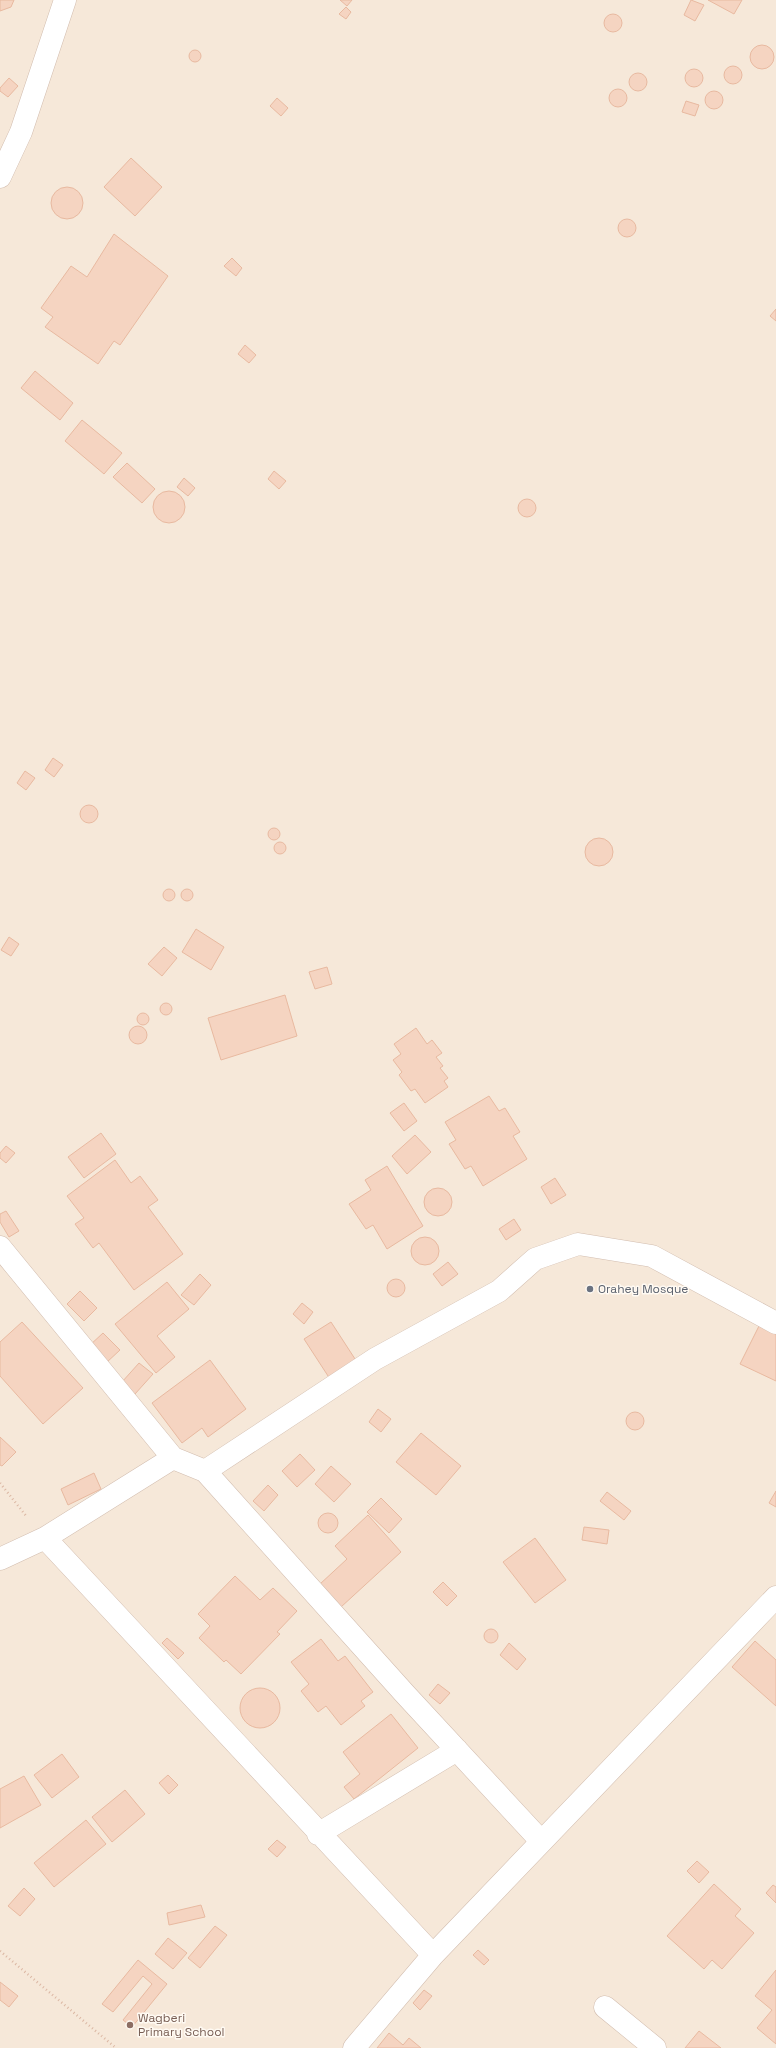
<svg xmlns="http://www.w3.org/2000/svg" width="776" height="2048" viewBox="0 0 776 2048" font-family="'Space Grotesk',sans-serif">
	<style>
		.residential { fill: #f6e8d9 }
		.building { fill: #f5d4c1; stroke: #e8b9a0 }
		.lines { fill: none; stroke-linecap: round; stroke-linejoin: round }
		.minor-casing { stroke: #d2bdaf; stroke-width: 23 }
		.path { stroke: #dbb7a3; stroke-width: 2.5; stroke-dasharray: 1 3; stroke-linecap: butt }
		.minor { stroke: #fff; stroke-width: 22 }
		.worship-dot { fill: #6b7280; stroke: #fffaf3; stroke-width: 1.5 }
		.education-dot { fill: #8d6e63; stroke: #fffaf3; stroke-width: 1.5 }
		.labels { text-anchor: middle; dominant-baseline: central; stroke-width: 3; stroke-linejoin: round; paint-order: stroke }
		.worship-label { font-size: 12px; fill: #5b616d; stroke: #fffaf3; text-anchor: start }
		.education-label { font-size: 12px; fill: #785e54; stroke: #fffaf3; text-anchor: start }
	</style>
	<rect width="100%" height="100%" fill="#fef6eb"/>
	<path class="residential" d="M0,0H776V2048H0Z"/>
	<path class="building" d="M0,0H14L11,7L0,11Z
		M340,0H352L347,6Z
		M691,0L704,5L695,21L684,15Z
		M708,0H742L734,14Z
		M346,7L351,12L346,19L339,14Z
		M604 23a9 9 0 1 1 18 0a9 9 0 1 1-18 0Z
		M750 57a12 12 0 1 1 24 0a12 12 0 1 1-24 0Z
		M189 56a6 6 0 1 1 12 0a6 6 0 1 1-12 0Z
		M724 75a9 9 0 1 1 18 0a9 9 0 1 1-18 0Z
		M685 78a9 9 0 1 1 18 0a9 9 0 1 1-18 0Z
		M629 82a9 9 0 1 1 18 0a9 9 0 1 1-18 0Z
		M9,78L18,86L8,97L0,91V88Z
		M609 98a9 9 0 1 1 18 0a9 9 0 1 1-18 0Z
		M705 100a9 9 0 1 1 18 0a9 9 0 1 1-18 0Z
		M277,98L288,108L281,116L270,106Z
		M686,101L699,105L695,116L682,112Z
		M131,158L162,187L135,216L104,187Z
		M51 203a16 16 0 1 1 32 0a16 16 0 1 1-32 0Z
		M618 228a9 9 0 1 1 18 0a9 9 0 1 1-18 0Z
		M114,234L168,276L120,345L114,341L98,364L45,327L53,317L41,308L71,266L87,277Z
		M232,258L242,268L236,276L224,266Z
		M776,309V321L770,316Z
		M245,345L256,355L249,363L238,354Z
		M35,371L73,403L60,420L21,388Z
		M82,420L122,453L104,474L65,441Z
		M127,463L155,489L142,503L113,477Z
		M274,471L286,481L279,489L268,479Z
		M184,478L195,488L188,496L177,487Z
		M153 507a16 16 0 1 1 32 0a16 16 0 1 1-32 0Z
		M518 508a9 9 0 1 1 18 0a9 9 0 1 1-18 0Z
		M53,758L63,765L54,777L45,770Z
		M25,771L35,778L26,790L17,783Z
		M80 814a9 9 0 1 1 18 0a9 9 0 1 1-18 0Z
		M268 834a6 6 0 1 1 12 0a6 6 0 1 1-12 0Z
		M585 852a14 14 0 1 1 28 0a14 14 0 1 1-28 0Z
		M274 848a6 6 0 1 1 12 0a6 6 0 1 1-12 0Z
		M181 895a6 6 0 1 1 12 0a6 6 0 1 1-12 0Z
		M163 895a6 6 0 1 1 12 0a6 6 0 1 1-12 0Z
		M196,929L224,947L211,970L182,952Z
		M9,937L19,944L11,956L1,950Z
		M164,947L177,958L162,976L148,964Z
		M327,967L332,984L315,989L309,972Z
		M285,995L297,1036L221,1060L208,1018Z
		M160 1009a6 6 0 1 1 12 0a6 6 0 1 1-12 0Z
		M137 1019a6 6 0 1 1 12 0a6 6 0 1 1-12 0Z
		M129 1035a9 9 0 1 1 18 0a9 9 0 1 1-18 0Z
		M416,1028L427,1044L432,1040L442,1053L436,1057L443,1066L440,1068L448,1078L444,1081L448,1087L425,1103L415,1089L411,1091L399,1075L402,1072L393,1060L401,1054L394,1044Z
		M489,1096L499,1111L505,1108L520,1132L513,1136L527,1159L483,1186L471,1166L465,1169L449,1144L456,1140L445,1122Z
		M404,1103L417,1121L404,1131L390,1113Z
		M101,1133L116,1154L84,1178L68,1157Z
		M415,1135L431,1152L407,1174L392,1156Z
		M6,1146L15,1153L6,1163L0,1158V1153Z
		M115,1160L131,1183L140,1176L158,1200L148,1207L183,1254L134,1290L99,1243L93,1248L75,1224L84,1218L67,1196Z
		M387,1166L423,1226L387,1249L373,1225L366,1229L349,1204L371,1190L365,1180Z
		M555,1178L566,1195L551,1204L541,1187Z
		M424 1202a14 14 0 1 1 28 0a14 14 0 1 1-28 0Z
		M6,1211L19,1231L9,1237L0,1222V1214Z
		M514,1219L521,1230L506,1240L499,1229Z
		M411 1251a14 14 0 1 1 28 0a14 14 0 1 1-28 0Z
		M448,1262L458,1274L442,1286L433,1274Z
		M200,1274L211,1285L194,1305L181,1295Z
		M387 1288a9 9 0 1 1 18 0a9 9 0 1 1-18 0Z
		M167,1282L189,1309L157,1336L175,1357L156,1373L115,1324Z
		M80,1291L97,1308L84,1321L67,1304Z
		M302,1303L313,1312L304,1324L293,1314Z
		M22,1322L83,1388L43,1424L0,1376V1342Z
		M331,1322L357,1362L330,1379L304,1339Z
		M761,1322L776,1329V1381L740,1364Z
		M103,1333L120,1350L106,1363L89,1346Z
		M210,1360L246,1409L208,1437L202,1428L182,1443L152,1403Z
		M139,1363L153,1374L135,1394L122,1382Z
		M378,1409L391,1419L381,1432L369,1422Z
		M626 1421a9 9 0 1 1 18 0a9 9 0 1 1-18 0Z
		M421,1433L461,1466L436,1495L396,1462Z
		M0,1437L16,1452L2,1466L0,1465Z
		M300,1454L315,1470L297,1487L282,1471Z
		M331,1466L351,1484L334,1502L315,1484Z
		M94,1473L101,1489L68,1505L61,1489Z
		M268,1485L278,1495L264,1511L253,1501Z
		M776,1491V1507L769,1503Z
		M607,1492L631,1511L624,1520L600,1501Z
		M381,1498L402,1519L389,1533L367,1512Z
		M318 1523a10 10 0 1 1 20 0a10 10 0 1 1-20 0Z
		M368,1515L401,1552L341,1607L320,1584L347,1559L335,1546Z
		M584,1527L609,1530L607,1544L582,1540Z
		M535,1538L566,1580L535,1603L503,1562Z
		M235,1576L260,1600L273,1588L297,1611L277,1632L280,1634L241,1674L226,1660L224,1662L199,1638L210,1626L198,1614Z
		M443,1582L457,1596L447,1606L433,1592Z
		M484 1636a7 7 0 1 1 14 0a7 7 0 1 1-14 0Z
		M167,1638L184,1653L178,1659L162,1643Z
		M321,1639L338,1661L345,1656L373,1692L361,1701L365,1706L341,1725L326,1706L318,1712L301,1691L309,1684L291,1662Z
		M755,1641L776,1660V1706L732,1667Z
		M509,1643L526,1659L517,1670L500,1655Z
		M438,1684L450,1693L440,1704L429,1695Z
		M240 1708a20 20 0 1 1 40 0a20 20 0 1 1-40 0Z
		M391,1714L418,1748L354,1799L344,1787L360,1774L343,1752Z
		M62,1754L79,1777L52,1798L34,1775Z
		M168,1775L178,1785L169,1794L159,1783Z
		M24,1776L41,1805L0,1828V1789Z
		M125,1790L145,1814L112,1842L92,1817Z
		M86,1820L106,1844L54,1887L34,1863Z
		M277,1840L286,1847L277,1857L268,1849Z
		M697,1861L709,1872L699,1883L687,1871Z
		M714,1884L741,1909L735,1916L754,1933L722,1969L712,1960L704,1969L667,1936Z
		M773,1885L776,1887V1903L766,1893Z
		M24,1888L35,1899L20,1916L8,1906Z
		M201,1905L205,1917L169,1925L167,1913Z
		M215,1926L227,1935L200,1968L188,1958Z
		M168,1938L187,1953L173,1969L155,1954Z
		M478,1950L489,1960L484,1965L473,1955Z
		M138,1960L167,1984L132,2027L123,2020L152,1984L143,1976L113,2012L102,2004Z
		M776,1970V2044L757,2028L772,2010L755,1996Z
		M0,1982L18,1996L9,2007L0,2000Z
		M424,1990L432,1996L420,2010L413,2003Z
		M699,2031L721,2048H685Z
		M389,2033L403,2045L409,2038L421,2048H377Z"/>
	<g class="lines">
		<g class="minor-casing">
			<path id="minor" d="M0,177L21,132L65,0
				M0,1247L173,1458L205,1471L405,1694L541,1841
				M205,1471L375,1359L499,1291L535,1259L578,1244L652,1256L776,1323
				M45,1538L433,1955
				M0,1559L45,1538L173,1458
				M318,1834L457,1750
				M605,2007L655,2048
				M354,2048L433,1955L776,1597"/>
		</g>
		<path class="path" d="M0,1483L27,1517
			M0,1951L116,2048"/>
		<use href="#minor" class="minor"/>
	</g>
	<circle class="worship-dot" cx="590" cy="1289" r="4"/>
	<circle class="education-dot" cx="130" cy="2025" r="4"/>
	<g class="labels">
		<g class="worship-label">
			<text x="598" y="1289">Orahey Mosque</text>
		</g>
		<g class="education-label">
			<text x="138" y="2018">Wagberi<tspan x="138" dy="14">Primary School</tspan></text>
		</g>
	</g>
</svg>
